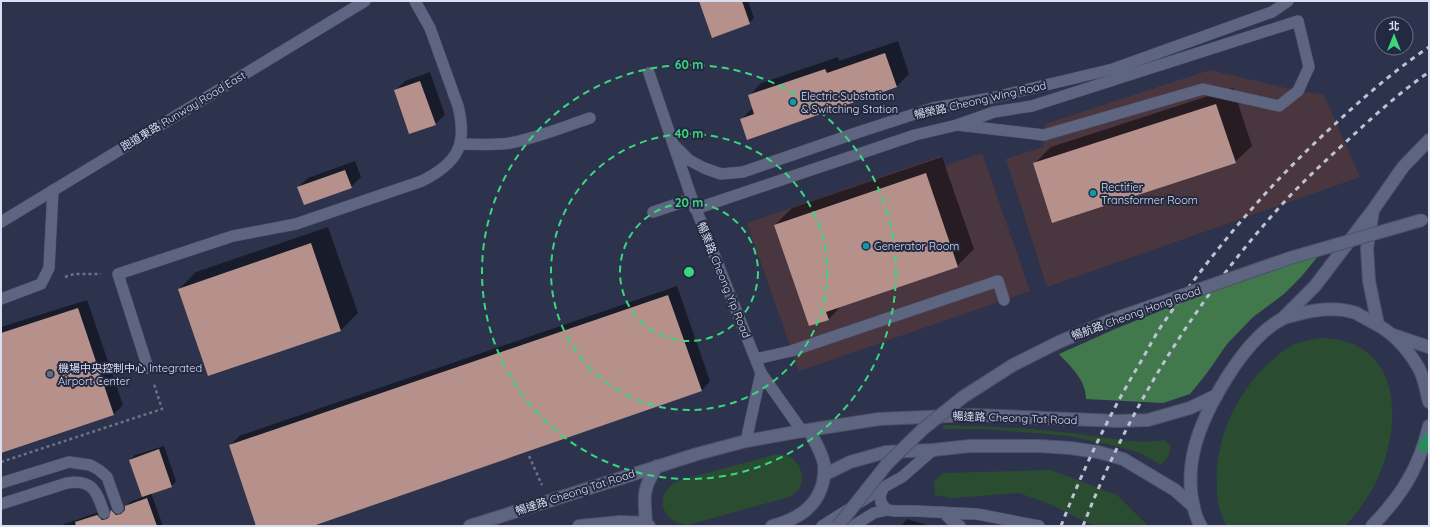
<svg xmlns="http://www.w3.org/2000/svg" width="1430" height="527" viewBox="0 0 1430 527" font-family="Quicksand,'Noto Sans TC',sans-serif">
	<style>
		.industrial { fill: #4a363e }
		.green { fill: #2a4d31 }
		.forest { fill: #41794c }
		.shadow { fill: #0007 }
		.building { fill: #b6918b }
		.lines { fill: none; stroke-linecap: round; stroke-linejoin: round }
		.service-casing { stroke: #4d5167; stroke-width: 12 }
		.tertiary-casing { stroke: #4d5167; stroke-width: 14 }
		.secondary-casing { stroke: #4d5167; stroke-width: 14 }
		.primary-casing { stroke: #4d5167; stroke-width: 14 }
		.path { stroke: #6d7188; stroke-width: 2.5; stroke-dasharray: 3 3; stroke-linecap: butt }
		.service { stroke: #5e6581; stroke-width: 11 }
		.tertiary { stroke: #5e6581; stroke-width: 12 }
		.secondary { stroke: #5e6581; stroke-width: 12 }
		.primary { stroke: #268c5e; stroke-width: 12 }
		.rail { stroke: #bdc1d4; stroke-width: 3; stroke-dasharray: 5 5; stroke-linecap: butt }
		.tertiary-bridge-casing { stroke: #4d5167; stroke-width: 14; stroke-linecap: butt }
		.tertiary-bridge { stroke: #5e6581; stroke-width: 12 }
		.ring { fill: none; stroke: #39d87f; stroke-width: 2; stroke-dasharray: 7 5 }
		.culture-dot { fill: #0f9aa8; stroke: #242942; stroke-width: 1.5 }
		.service-dot { fill: #5c6f8a; stroke: #242942; stroke-width: 1.5 }
		.labels { text-anchor: middle; dominant-baseline: central; stroke-width: 4; stroke-linejoin: round; paint-order: stroke }
		.poi-label { font-size: 11px; fill: #dadeef; stroke: #242942; text-anchor: start }
		.street-label { font-size: 11px; fill: #dadeef; stroke: #242942 }
		.centre { fill: #39d87f; stroke: #242942; stroke-width: 2 }
		.ring-label { font-size: 12px; text-anchor: middle; font-weight: bold; fill: #39d87f; stroke: #242942; stroke-width: 4; stroke-linejoin: round; paint-order: stroke }
	</style>
	<rect width="100%" height="100%" fill="#2e334d"/>
	<path class="industrial" d="M1210,70L1298,91L1324,95L1360,177L1047,287L1006,159L1043,147L1045,124Z
		M982,153L1030,291L799,371L747,223L941,156L944,166Z"/>
	<path class="green" d="M1319,338C1399,338 1404,417 1379,475C1371,494 1359,511 1345,526H1227C1220,515 1217,502 1217,488C1214,441 1235,394 1270,362C1277,356 1286,348 1295,344C1303,341 1310,340 1319,338Z
		M943,425C985,426 1028,428 1071,433C1102,436 1133,445 1164,440L1171,446L1168,457L1161,465L1140,453L1120,447L1069,436L986,429H943Z
		M774,455C779,455 785,454 790,457C800,463 806,478 799,489C797,492 793,495 789,497L688,525C661,523 653,494 677,481Z
		M1051,470L1117,495L1148,526H1094L1050,504L1019,493L952,498L935,495L934,481L943,473Z"/>
	<path class="forest" d="M1319,255L1301,277L1284,294L1253,317L1227,344L1207,373L1190,394L1163,403L1086,399C1086,380 1071,367 1059,354L1115,329L1225,285Z"/>
	<path class="shadow" d="M700,1H748L754,18L749,23Z
		M898,41L909,74L897,86L747,139L741,120L753,107L749,96L761,83L838,57L839,61Z
		M430,72L445,115L435,124L395,91L405,81Z
		M1233,88L1252,146L1235,162L1034,164L1051,147Z
		M942,157L974,249L957,266L842,305L829,319L809,325L775,225L792,208Z
		M355,161L361,177L351,187H298L308,178Z
		M328,227L358,313L341,330L209,375L179,289L196,272Z
		M677,286L710,381L701,391L310,526H257L230,446L239,436Z
		M87,300L123,405L113,415L1,452V327Z
		M164,446L176,481L172,486L151,493L163,526H59L102,511L107,516L112,515V511L116,507L121,511L125,510L126,506L130,502L143,497L130,460L135,455Z
		M907,519L930,526H901Z"/>
	<path class="building" d="M699,1H742L750,24L712,38Z
		M885,53L897,87L747,140L740,119L754,114L748,95L825,69L827,73Z
		M420,81L436,125L409,134L394,90Z
		M1216,104L1236,163L1052,223L1033,163Z
		M345,170L352,188L304,205L297,187Z
		M926,173L958,267L826,312L829,320L809,326L774,225Z
		M311,243L341,331L208,376L178,289Z
		M668,295L702,391L313,526H256L229,445Z
		M78,308L114,415L1,453V333Z
		M159,449L172,487L142,497L129,460Z
		M147,498L157,526H76L75,522L97,515L102,520L107,519L109,517L111,510L116,515L121,514L125,510V506Z"/>
	<g class="lines">
		<g class="service-casing">
			<path id="service" d="M1298,21L1309,67L1298,91L1279,106L1203,89L1044,135L957,125L994,112L1032,106Z
				M649,73L692,199L761,373L802,431
				M460,144C476,144 494,146 510,143C537,138 563,127 590,118
				M674,145L689,160L704,168L721,174L743,172L856,133L933,108L991,98L1113,69L1272,12L1288,1
				M695,209L915,135L957,125
				M653,212L692,199
				M1,222L365,1
				M1,299L41,284L49,268L53,190
				M756,359L791,351L998,281L1004,300
				M148,368L118,274L233,236L296,224L422,181C457,163 468,146 458,106L430,28L415,1
				M746,441L761,373
				M933,450L902,477L884,487L880,495L881,503L887,510L896,511H915L977,514L1039,526
				M1,483L69,462L90,465L99,470L107,477L118,508
				M1,504L67,483C93,479 97,492 104,513
				M943,512L951,520L960,526
				M822,526L884,487
				M853,526L874,513L887,510"/>
		</g>
		<g class="tertiary-casing">
			<path id="tertiary" d="M1373,211L1367,248L1369,281L1378,325
				M1283,318L1315,286L1373,210L1403,167L1429,140
				M824,475L850,462L886,452L933,450L970,446H1040L1070,448L1098,452L1123,459L1175,490L1194,507
				M470,526L697,454L746,441L802,431L879,419L973,415L1118,421L1148,420L1190,408L1217,395
				M579,526L620,522L646,523
				M649,526L646,523C644,495 642,490 657,466
				M772,526C796,520 817,508 823,482C824,476 825,470 824,464C822,452 814,440 809,430
				M1201,526C1196,519 1195,512 1193,504C1189,486 1190,468 1194,450C1204,409 1244,339 1282,319C1287,316 1294,316 1299,314C1317,309 1338,307 1356,313C1361,316 1367,319 1372,322C1391,331 1406,347 1417,365C1424,375 1426,391 1429,402
				M1372,526C1402,495 1419,468 1429,426"/>
		</g>
		<g class="secondary-casing">
			<path id="secondary" d="M1393,335L1429,347"/>
		</g>
		<g class="primary-casing">
			<path id="primary" d="M1424,446L1429,439"/>
		</g>
		<path class="path" d="M65,277L74,274H101
			M529,456L542,485
			M1,462L162,409L154,384"/>
		<use href="#service" class="service"/>
		<use href="#tertiary" class="tertiary"/>
		<use href="#secondary" class="secondary"/>
		<use href="#primary" class="primary"/>
		<path class="rail" d="M1061,526C1083,469 1109,415 1140,363C1147,351 1153,339 1160,328C1211,253 1267,186 1334,125C1364,97 1395,70 1429,47
			M1083,526C1128,410 1194,303 1277,210C1299,185 1323,163 1348,140C1374,116 1400,92 1429,72"/>
		<g class="tertiary-bridge-casing">
			<path id="tertiary-bridge" d="M838,526L887,464L923,429L963,397L1013,365L1059,342L1111,320L1290,258L1422,220"/>
		</g>
		<use href="#tertiary-bridge" class="tertiary-bridge"/>
	</g>
	<g class="ring">
		<circle cx="689" cy="272" r="69"/>
		<circle cx="689" cy="272" r="138"/>
		<circle cx="689" cy="272" r="207"/>
	</g>
	<g class="culture-dot">
		<circle cx="793" cy="102" r="4"/>
		<circle cx="1093" cy="193" r="4"/>
		<circle cx="866" cy="246" r="4"/>
	</g>
	<circle class="service-dot" cx="50" cy="374" r="4"/>
	<g class="labels">
		<g class="poi-label">
			<text x="801" y="96">Electric Substation<tspan x="801" dy="13">&amp; Switching Station</tspan></text>
			<text x="1101" y="187">Rectifier<tspan x="1101" dy="13">Transformer Room</tspan></text>
			<text x="874" y="246">Generator Room</text>
			<text x="58" y="368">機場中央控制中心 Integrated<tspan x="58" dy="13">Airport Center</tspan></text>
		</g>
		<g class="street-label">
			<text transform="translate(980 100) rotate(-13)">暢榮路 Cheong Wing Road</text>
			<text transform="translate(183 111) rotate(-31)">跑道東路 Runway Road East</text>
			<text transform="translate(724 280) rotate(68)">暢業路 Cheong Yip Road</text>
			<text transform="translate(1136 313) rotate(-20)">暢航路 Cheong Hong Road</text>
			<text transform="translate(1015 418) rotate(2)">暢達路 Cheong Tat Road</text>
			<text transform="translate(575 492) rotate(-18)">暢達路 Cheong Tat Road</text>
		</g>
	</g>
	<circle cx="689" cy="272" r="6" class="centre"/>
	<g class="ring-label">
		<text x="689" y="69">60 m</text>
		<text x="689" y="138">40 m</text>
		<text x="689" y="207">20 m</text>
	</g>
	<rect width="1430" height="527" fill="none" stroke="#dadeef" stroke-width="4"/>
	<g transform="translate(1394 36)"><circle r="19" fill="#242942" stroke="#6d7187"/>
	<path d="M0-3L7 15L0 10L-7 15Z" fill="#39d87f"/>
	<text y="-6" font-size="11" font-weight="bold" text-anchor="middle" fill="#dadeef">北</text>
	</g>
</svg>
